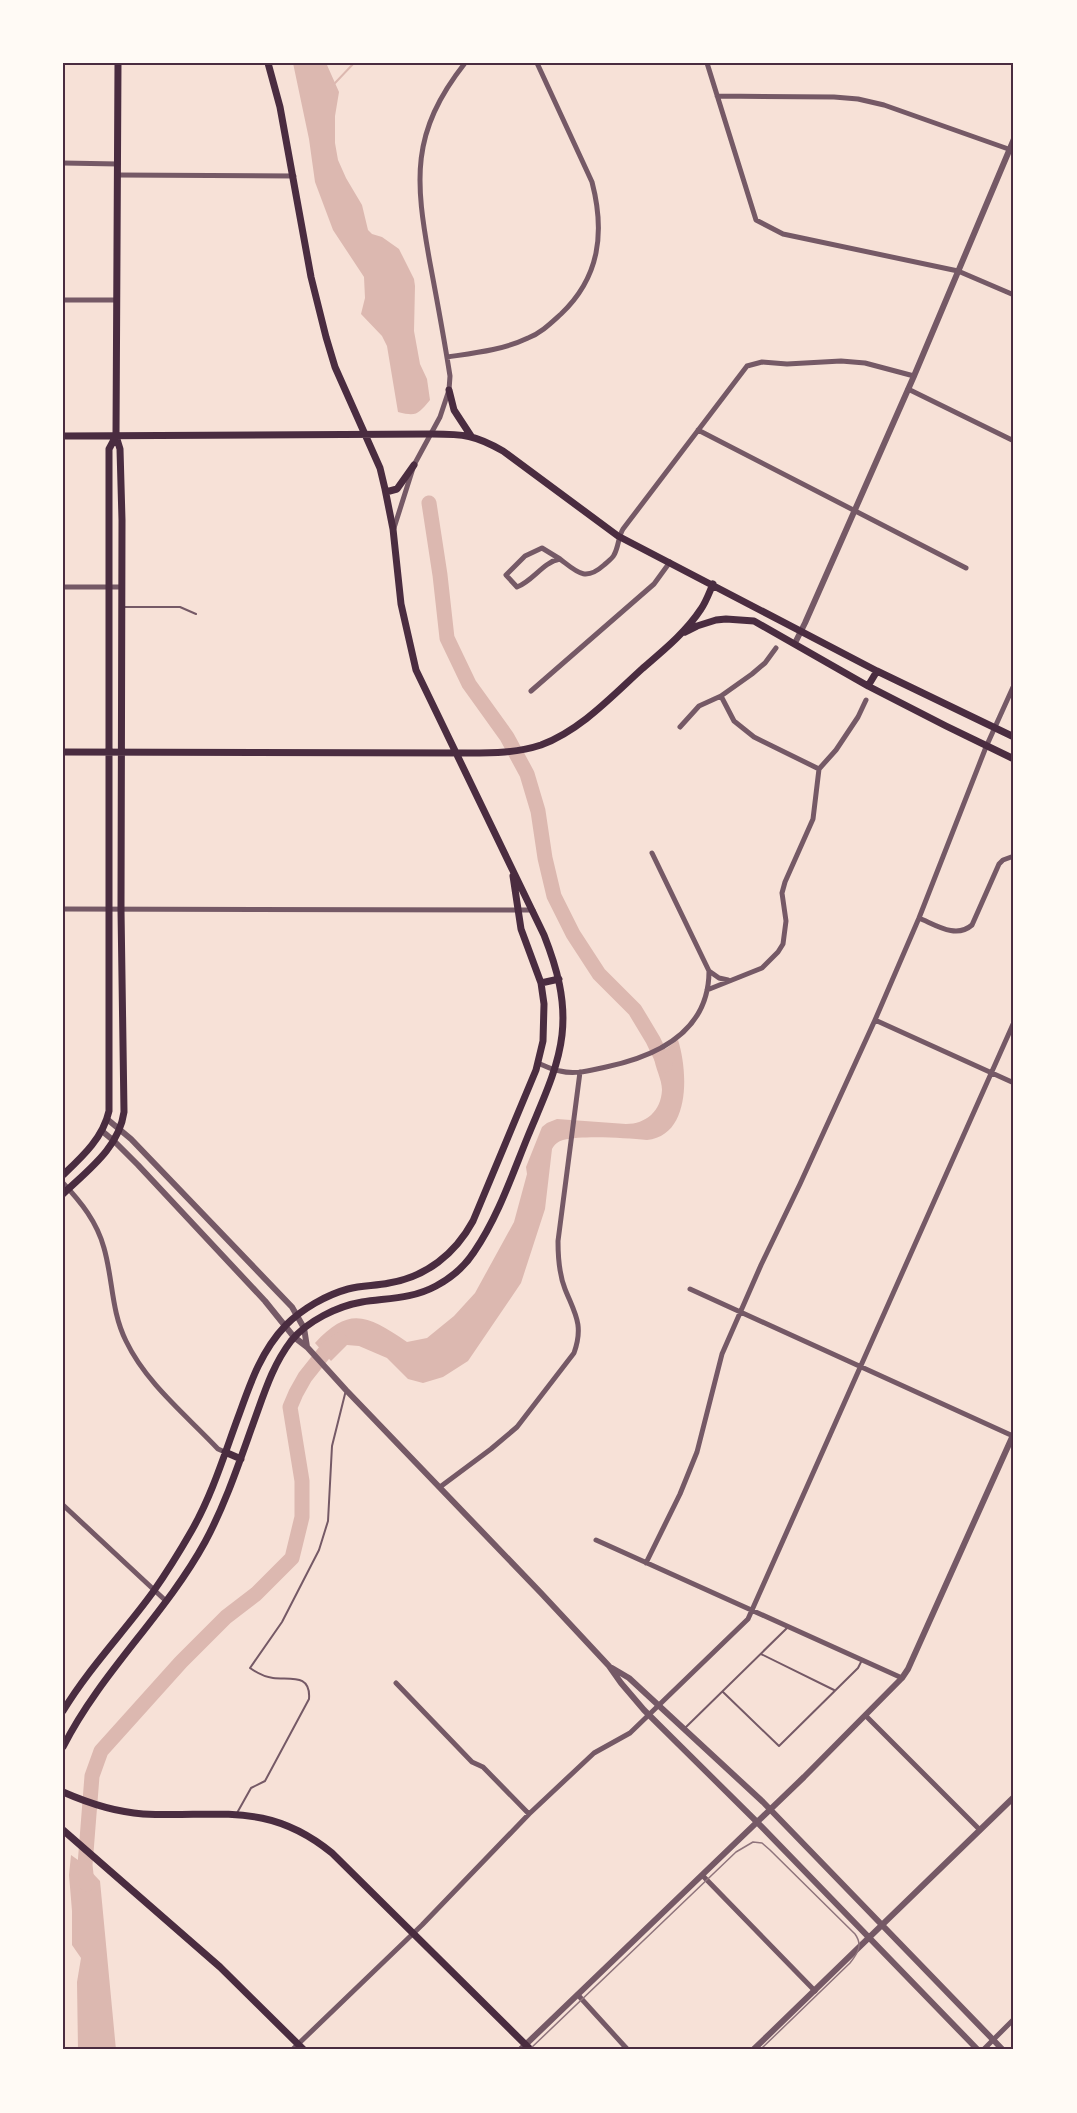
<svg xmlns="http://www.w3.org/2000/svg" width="1077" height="2113" viewBox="0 0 1077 2113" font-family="'Times New Roman',serif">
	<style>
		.water { fill: #dcb8b0 }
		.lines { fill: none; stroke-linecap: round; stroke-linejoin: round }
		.stream { stroke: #dcb8b0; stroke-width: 2 }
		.river { stroke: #dcb8b0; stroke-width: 15 }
		.service { stroke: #755966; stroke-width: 2 }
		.minor { stroke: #755966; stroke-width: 5 }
		.tertiary { stroke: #755966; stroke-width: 6 }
		.secondary { stroke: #4a2c40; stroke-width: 7 }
		.tram { stroke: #8f747c; stroke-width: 1.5 }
		.neatline { fill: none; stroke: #4a2c40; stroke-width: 2 }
	</style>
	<rect width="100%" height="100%" fill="#f7e1d7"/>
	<path class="water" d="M293,63H325L327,65L339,92L335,116V143L338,160L346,178L362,205L368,230L372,234L382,237L399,249L414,279L415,286L414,331L420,364L427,379L430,400C418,414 417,417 398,412L387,346L382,336L361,314L365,298L364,277L333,230L315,182L309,139Z
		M678,1040C688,1071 691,1136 647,1140C625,1138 584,1135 563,1140C557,1142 555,1144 552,1149L545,1209L521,1283L468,1361L443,1377L423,1383L408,1379L387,1358L359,1346L347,1345L331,1361L315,1343C350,1305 368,1316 407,1342L427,1338L454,1316L475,1293L514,1222L527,1174L526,1167L542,1127L547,1123L557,1119L626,1124C646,1124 661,1111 662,1090C662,1079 655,1068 654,1057Z
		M71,1855L85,1865L100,1881L116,2050H78L77,1982L81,1958L72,1945V1911L69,1875Z"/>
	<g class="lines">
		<path class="stream" d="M335,83L354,63"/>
		<path class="river" d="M429,503L440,575L447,638L469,684L507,737L527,774L538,811L545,858L554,896L573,934L599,974L635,1010L653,1040L665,1065
			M87,1884L85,1865L92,1776L101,1751L181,1662L226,1617L256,1594L292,1558L302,1517V1481L290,1407L296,1393L305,1377L328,1348L340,1340"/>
		<path class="service" d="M125,607H180L196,614
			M761,1654L834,1690
			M723,1692L779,1746L858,1668L862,1660
			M684,1729L787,1628
			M237,1813L251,1788L265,1781L309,1699C311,1673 290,1680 273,1678C265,1677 257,1673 250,1668L282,1622L319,1550L328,1521L332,1446L346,1390"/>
		<path class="minor" d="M707,63L756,220L783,234L958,271L1014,295
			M717,96L834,97L858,99L884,105L1014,151
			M63,163L118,164
			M117,175L294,176
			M63,300H117
			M447,357C474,353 503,350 528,338C541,333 551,323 561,314C600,277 605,232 592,182L537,63
			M908,389L1014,441
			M698,430L966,568
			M394,528L414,465L440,417L449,390L450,376C444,338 437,300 430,263C415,180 410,133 465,63
			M560,559L542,548L525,556L506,575L517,587C533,581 543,562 560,559C577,572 585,582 604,565C607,562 612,559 614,555C619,546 618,537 623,529L747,366L762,362L787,364L841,361L865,363L914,376
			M63,587H122
			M531,691L654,584L670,562
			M721,696L734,721L754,737L819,769
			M680,727L699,706L721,696L752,674L765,663L776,648
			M63,909L533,910
			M919,918C936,925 956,939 972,925L999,864L1003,860L1014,856
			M709,971L719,978L728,980
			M707,990L762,968L778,952L783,944L786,921L782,893L785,882L813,819L819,769L836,750L858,717L866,700
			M875,1020L1014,1083
			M538,1063C545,1066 553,1070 560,1071C576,1075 591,1070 606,1067C658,1056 709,1031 709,971L652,853
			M63,1183C81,1202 97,1222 104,1248C113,1279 111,1311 126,1341C146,1383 186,1415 218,1449L225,1452
			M690,1289L1013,1436
			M440,1487L491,1449L517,1427L574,1353C584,1325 575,1314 565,1289C559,1274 558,1257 558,1241L580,1072
			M63,1505L166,1601
			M596,1540L902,1678
			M646,1563L680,1494L697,1452L722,1354L761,1265L800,1184L875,1020L919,918L986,747L1014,685
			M396,1683L472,1762L483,1767L529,1814
			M866,1716L980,1830
			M703,1876L815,1991
			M578,1995L628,2050
			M292,2050L422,1925L529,1814L594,1753L630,1733L748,1619L1014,1022
			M983,2050L1014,2019"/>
		<path class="tertiary" d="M795,643L805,623L914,376L1014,139
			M107,1119L131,1139L292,1307L304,1328L307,1347
			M102,1131L114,1141L138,1165L265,1301L294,1337L307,1347L346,1390L541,1593L609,1666L621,1683L644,1710L758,1823L978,2050
			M612,1668L629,1678L763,1802L1003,2050
			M520,2050L804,1777L902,1678L908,1669L1014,1433
			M753,2050L1014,1797"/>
		<path class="secondary" d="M449,390L454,410L471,436
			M63,436L432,434C464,434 475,435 503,451L618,536L877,671L1014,737
			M386,492L397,489L414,465
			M685,632L697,626L716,620L726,619L754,621L868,686L946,726L1014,759
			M868,686L877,671
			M63,752L468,753C493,753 517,753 541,745C581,730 612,696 643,668C664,650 686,632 701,609C706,602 709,593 713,584
			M541,983L559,979
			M63,1175C82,1157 103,1138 109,1111V449L116,436
			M63,1194C88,1170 119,1148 124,1112L121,910L122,520L120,449L116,436L118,63
			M225,1452L241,1459
			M63,1711C89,1668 124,1632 153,1592C167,1572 180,1551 192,1530C213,1493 225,1452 240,1412C251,1381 262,1350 286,1325C302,1309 326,1295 348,1289C362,1285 375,1286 389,1283C426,1277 455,1254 473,1221L536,1070L543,1041L544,1004L541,983L521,929L513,876
			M63,1747C101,1672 165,1615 205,1542C225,1505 239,1463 253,1424C264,1394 272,1366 291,1341C307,1321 338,1306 362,1302C388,1298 412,1299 436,1286C451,1278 465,1266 474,1252C498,1217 512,1175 528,1136C541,1104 558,1070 562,1035C566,1000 557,968 544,935L416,670L401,604L393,529L385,489L380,468L335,367L326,337L311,277L280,107L268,63
			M63,1792C88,1803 116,1812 143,1814C218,1818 267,1800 332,1853L531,2050
			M63,1830L220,1967L304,2050"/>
		<path class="tram" d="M529,2050L736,1852L753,1842L762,1843L770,1850L855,1934C863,1945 858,1953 850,1963L760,2050"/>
	</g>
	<rect width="1077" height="2113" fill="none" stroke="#fffaf5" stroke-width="129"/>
	<rect x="64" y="64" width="948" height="1984" class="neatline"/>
</svg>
